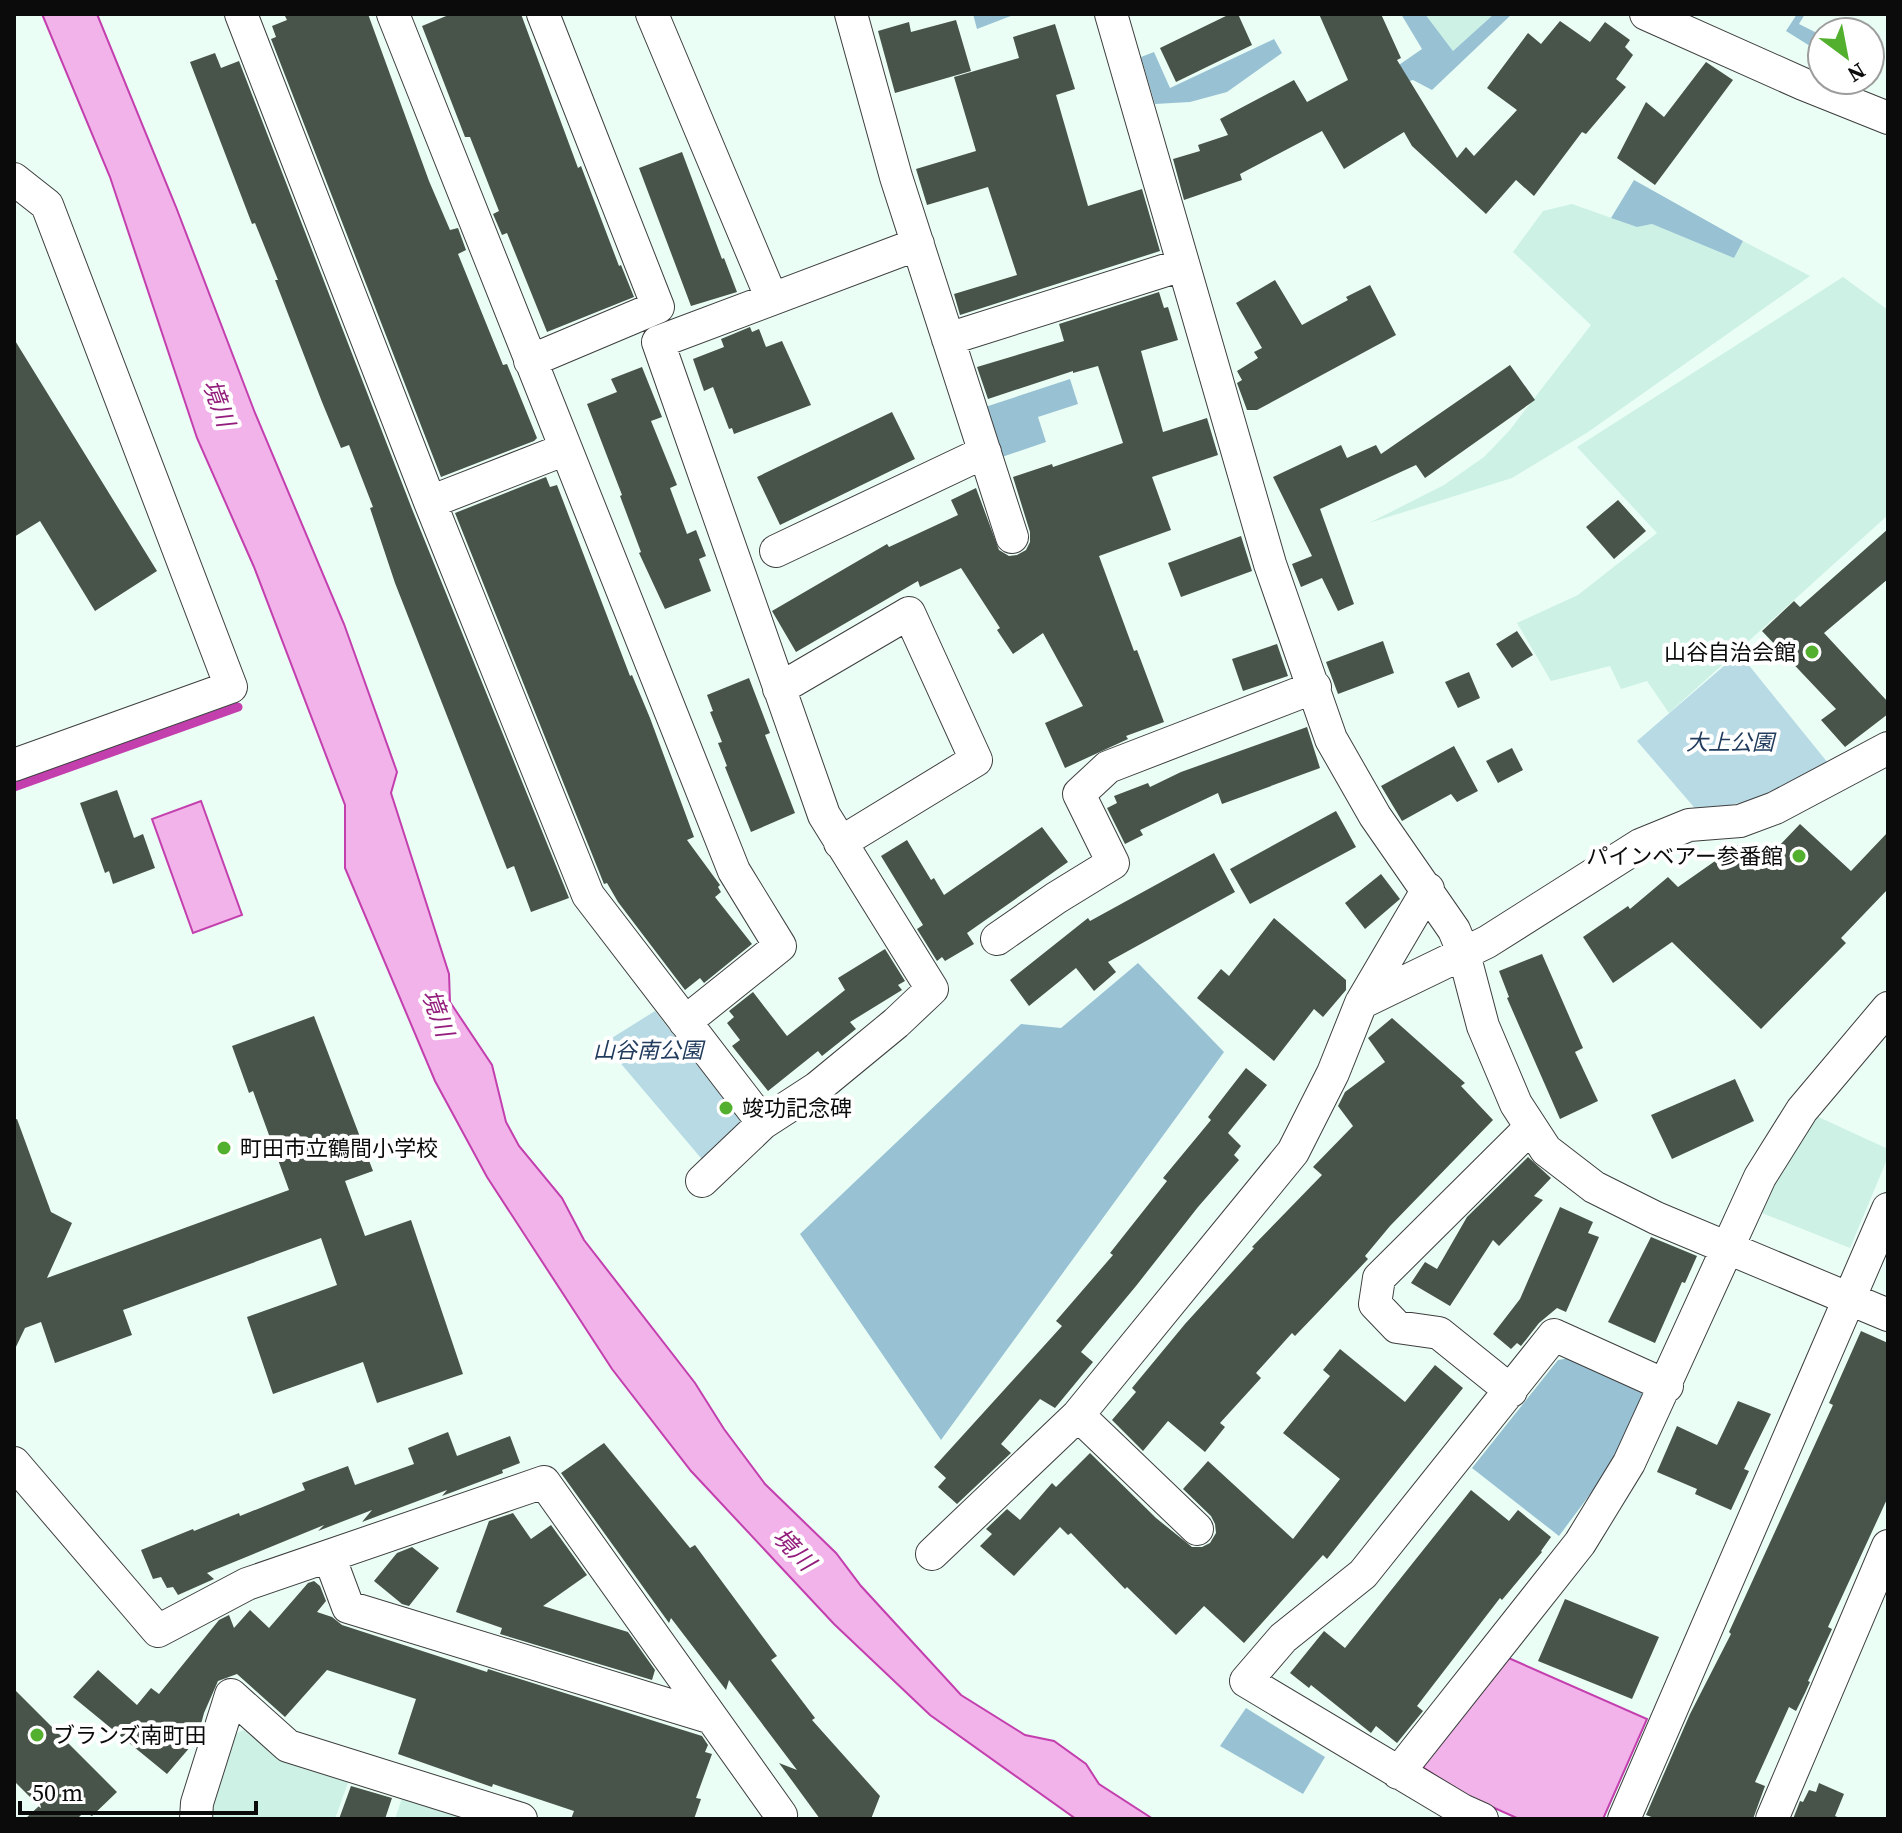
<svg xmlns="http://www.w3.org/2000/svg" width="1902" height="1833" viewBox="0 0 1902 1833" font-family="'Source Serif 4','Noto Sans JP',serif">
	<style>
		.farmland { fill: #cdf1e5 }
		.green { fill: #b7dae5 }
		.forest { fill: #98c2d4 }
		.water { fill: #f1b3e9; stroke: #c33fae; stroke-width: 2 }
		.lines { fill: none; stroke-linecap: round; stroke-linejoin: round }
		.stream { stroke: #c33fae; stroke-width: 9 }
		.building { fill: #48534a }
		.street-casing { stroke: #3e3e3e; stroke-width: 34 }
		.street { stroke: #fff; stroke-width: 32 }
		.poi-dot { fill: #53b02e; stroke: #fff; stroke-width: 3 }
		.labels { text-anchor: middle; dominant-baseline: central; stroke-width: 8; stroke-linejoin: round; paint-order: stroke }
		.poi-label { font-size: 22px; fill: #0b0b0b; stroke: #fff; text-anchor: start }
		.park-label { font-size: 22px; font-style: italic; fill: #213c5d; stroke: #fff }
		.water-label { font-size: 24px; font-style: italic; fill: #931e7c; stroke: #fff }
	</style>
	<rect width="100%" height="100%" fill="#eafef5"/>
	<path class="farmland" d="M1425,14H1494L1453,51Z
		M1572,204L1637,227L1652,224L1734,258L1743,241L1810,276L1588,432L1512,478L1369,523L1444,485L1484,457L1509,431L1591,325L1513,252L1543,211Z
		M1843,277L1888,310V515L1669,713L1647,681L1621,689L1610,666L1551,681L1517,623L1578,595L1657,533L1577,447Z
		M1812,1114L1888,1149V1157L1850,1248L1762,1213L1788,1155Z
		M244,1730L281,1759L350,1777L335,1819H207L230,1736Z
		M402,1798L468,1819H395Z"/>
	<path class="green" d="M1739,653L1828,763L1771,795L1699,813L1637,741Z
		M655,1011L740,1120L739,1133L706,1164L606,1046L607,1041Z"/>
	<path class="forest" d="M973,14H1016L977,29Z
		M1401,14H1425L1453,51L1494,14H1512L1432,90L1413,80L1403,83L1380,78L1422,49Z
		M1797,14H1805L1799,24L1819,34L1820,40L1810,46L1786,31Z
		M1274,39L1282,53L1227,92L1190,102L1155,104L1141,57L1154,52L1170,88Z
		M1634,180L1743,241L1734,258L1652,224L1637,227L1611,218Z
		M1070,379L1078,404L1038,417L1046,442L996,459L979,409Z
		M1138,963L1224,1052L941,1440L800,1234L1021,1024L1061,1028Z
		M1570,1358L1641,1389L1645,1400L1611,1466L1559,1536L1472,1468L1558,1360Z
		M1246,1708L1325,1757L1303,1794L1220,1746Z"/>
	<path class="water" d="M42,14H97L176,207L255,413L344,624L397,772L391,793L449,974L450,1002L492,1065L506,1122L519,1146L562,1198L584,1240L695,1383L724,1429L765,1484L836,1553L861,1586L961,1695L1025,1735L1054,1741L1086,1764L1099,1784L1153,1819H1076L930,1715L834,1624L691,1471L612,1369L487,1177L435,1081L345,868V805L254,567L197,438L110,177Z
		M201,801L242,915L193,933L152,819Z
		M1504,1656L1647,1719L1603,1819H1519L1463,1794L1424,1768L1422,1758Z"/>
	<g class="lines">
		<path class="stream" d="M14,787L238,707"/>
	</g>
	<path class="building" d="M284,14H368L429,181L450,230L458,228L466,250L458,254L503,365L507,364L537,438L534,441L441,477L271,39L276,37L272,26L287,20Z
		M451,14H521L578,168L581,166L619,266L621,265L634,297L547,332L507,233L502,235L493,214L499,211L470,137H465L422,26Z
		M1230,14H1238L1252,45L1176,82L1160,48Z
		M1319,14H1381L1401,58L1397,60L1457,158L1466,147L1474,156L1517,110L1487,88L1528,33L1541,44L1560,21L1590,42L1605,22L1630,40L1625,47L1633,55L1616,79L1626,87L1586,134L1582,132L1534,196L1516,180L1486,214L1412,146L1404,132L1344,169L1322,131L1240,174L1242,180L1184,200L1173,159L1200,151L1198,145L1228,135L1220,119L1294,80L1307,102L1348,80Z
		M956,20L971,71L895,93L878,31L909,22L911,32Z
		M1055,24L1075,89L1056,95L1088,206L1142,189L1160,251L960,315L954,294L1017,275L988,187L927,205L916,169L976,151L954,77L1019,58L1013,37Z
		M215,53L221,68L239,61L412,509L569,898L531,912L514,866L507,869L395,583L370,508L373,507L349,445L341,448L322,402L275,280H278L255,223L252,224L190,62Z
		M1706,62L1733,80L1655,185L1617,158L1646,102L1664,117Z
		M682,152L722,259L724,258L737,292L691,306L639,168Z
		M1275,280L1302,325L1348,300L1346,297L1370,285L1396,335L1257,410H1247L1237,383L1242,380L1237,371L1258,358L1254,352L1262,348L1236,303Z
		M1159,292L1164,308L1168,307L1178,340L1141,351L1163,432L1207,418L1218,455L1152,477L1171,530L1099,556L1134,651L1137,650L1164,722L1126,736L1128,739L1065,768L1045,723L1083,706L1043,633L1013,654L997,630L1000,628L961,568L920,587L918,581L796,652L772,611L887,544L889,547L958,515L951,500L976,488L999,550L1009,556L1017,555L1026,550L1030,542V532L1013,477L1052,464L1053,467L1123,443L1098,366L1073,373V371L988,399L977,367L1064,341L1059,324Z
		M750,327L752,332L759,329L766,347L782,341L811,405L734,434L732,428L729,429L713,387L704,391L693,359L724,347L721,339Z
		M14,339L157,571L95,611L40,521L14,537Z
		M1510,365L1535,400L1425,478L1416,465L1320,509L1354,604L1338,611L1322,578L1301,587L1292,564L1312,556L1273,477L1341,445L1347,458L1376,445L1381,454Z
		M642,367L662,417L651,421L677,485L670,488L687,534L696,530L706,556L699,559L711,591L665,609L639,553L641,552L620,496L622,495L587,404L617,392L611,379Z
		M892,412L915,459L780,525L757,477Z
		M546,477L550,487L557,485L630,676L632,675L650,718L694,837L687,840L720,885L718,887L721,892L715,897L752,944L704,983L700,978L685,990L618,902L607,883L604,884L455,513Z
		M1618,500L1646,531L1614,559L1586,527Z
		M1888,529V579L1824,633L1888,702V714L1845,747L1821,720L1836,709L1762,631L1794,601L1800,607Z
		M1241,536L1252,571L1181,597L1168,563Z
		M1517,631L1533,655L1512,668L1496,644Z
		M1383,641L1394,673L1338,694L1326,662Z
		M1277,644L1288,676L1243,691L1232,659Z
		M1469,672L1480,698L1458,708L1445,682Z
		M749,678L770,733L765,735L795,813L751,832L725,767L727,766L718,743L722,742L710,712L713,711L707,695Z
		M1307,727L1320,768L1222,804L1218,793L1140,830L1143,835L1125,844L1107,808L1117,803L1114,796L1148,783L1150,787L1181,772Z
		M1454,746L1478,791L1457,802L1451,794L1402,821L1381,786Z
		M1512,748L1523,770L1498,783L1486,761Z
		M117,790L134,838L143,834L155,868L113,884L109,871L105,873L80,803Z
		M1336,811L1356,847L1250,904L1230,869Z
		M1800,824L1851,871L1888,832V889L1841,938L1846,943L1761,1029L1672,942L1613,983L1583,937L1628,906L1630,909L1668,877L1678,887L1738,845L1755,871Z
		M1042,827L1068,862L967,933L974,944L945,961L942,957L937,961L917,929L923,925L881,856L907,840L931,880L934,878L944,895Z
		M1214,853L1235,892L1108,962L1116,972L1094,991L1076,968L1029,1006L1010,980L1088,918L1090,921Z
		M1381,874L1400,899L1365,929L1345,903Z
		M1274,918L1346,980V990L1323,1017L1314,1009L1274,1061L1197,998L1221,969L1229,976Z
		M885,949L905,981L898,985L902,990L850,1022L856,1029L822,1056L818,1051L768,1091L732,1046L740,1040L727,1023L734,1017L729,1011L753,992L787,1036L845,990L838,978Z
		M1542,954L1583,1048L1575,1052L1598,1101L1560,1119L1507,998L1509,997L1499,971Z
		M314,1016L373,1171L345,1181L365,1236L411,1220L463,1374L377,1403L363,1362L273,1394L247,1317L337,1285L321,1238L123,1310L132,1335L55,1363L41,1322L25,1328L14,1351V1120L17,1119L51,1212L72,1223L47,1278L289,1190L253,1091L249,1093L232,1046Z
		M1392,1018L1465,1083L1461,1086L1493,1120L1390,1226L1365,1256L1368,1259L1320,1310L1295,1336L1292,1333L1256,1373L1261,1378L1220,1423L1225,1427L1205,1452L1168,1421L1143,1451L1112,1420L1136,1392L1132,1388L1185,1324L1254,1248L1252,1247L1322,1175L1313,1167L1353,1126L1338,1106L1345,1092L1385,1062L1368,1038Z
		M1246,1068L1267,1085L1228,1133L1241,1146L1234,1155L1239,1160L1198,1207L1136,1286L1081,1352L1093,1362L1055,1408L1040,1399L1001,1444L1011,1453L957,1504L938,1487L946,1478L934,1467L1062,1326L1056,1321L1113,1255L1110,1253L1167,1181L1163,1178L1211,1120L1208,1117Z
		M1735,1079L1754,1121L1672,1159L1651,1115Z
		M1528,1157L1551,1178L1534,1196L1543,1200L1499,1246L1493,1240L1450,1306L1411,1283L1425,1262L1437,1269L1467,1217Z
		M1560,1207L1593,1222L1588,1233L1599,1237L1566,1312L1557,1308L1539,1323L1521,1346L1517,1343L1511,1349L1493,1334L1520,1299Z
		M1651,1237L1697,1256L1685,1283L1682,1282L1655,1343L1608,1322Z
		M1861,1331L1888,1343V1497L1828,1627L1832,1629L1808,1681L1810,1682L1805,1693L1796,1711L1789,1707L1755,1782L1765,1786L1753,1819H1657L1646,1815L1690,1714L1731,1634L1729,1632L1833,1405L1829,1403Z
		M1340,1349L1405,1402L1435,1365L1463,1388L1327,1559L1323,1555L1244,1643L1204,1606L1176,1635L1127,1587L1125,1589L1071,1533L1068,1535L1060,1527L1014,1576L980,1546L992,1534L986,1529L1007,1509L1020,1520L1052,1483L1056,1487L1090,1453L1156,1518L1192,1547H1202L1210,1543L1216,1533L1215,1524L1211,1516L1183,1489L1208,1461L1293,1539L1340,1479L1283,1433L1330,1376L1323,1370Z
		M1738,1401L1771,1414L1744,1469L1749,1471L1731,1510L1695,1494L1697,1489L1657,1472L1677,1426L1717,1445Z
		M448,1432L457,1456L510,1436L520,1463L502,1470L503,1473L442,1496L447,1490L362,1522L372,1510L318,1531L324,1525L207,1573L214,1579L178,1595L173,1587L167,1588L161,1577L153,1579L141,1550L193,1529L194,1531L239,1513L240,1516L305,1490L302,1483L348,1466L355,1485L414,1464L408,1448Z
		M604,1443L690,1548L695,1545L777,1656L771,1660L815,1718L812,1720L880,1796L871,1819H820L779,1763L797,1770L729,1680L726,1690L671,1618L669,1623L561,1473Z
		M1471,1490L1509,1521L1518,1510L1551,1537L1541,1551L1542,1552L1502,1600L1500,1598L1417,1706L1423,1711L1397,1743L1376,1726L1371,1733L1311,1685L1309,1688L1290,1673L1324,1631L1345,1648Z
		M513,1513L531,1539L551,1525L587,1575L543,1606L628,1632L655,1670L652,1680L500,1634L502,1628L456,1612L489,1521Z
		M412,1547L439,1568L409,1606L402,1604L374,1581L397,1553Z
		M314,1581L320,1586L326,1601L317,1612L332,1617L342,1625L487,1672L488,1669L702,1736L708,1745L705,1752L712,1754L696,1798L701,1799L694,1819H571L574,1811L493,1784L492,1787L398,1754L416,1699L327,1670L285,1717L237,1674L218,1681L204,1713L197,1739L167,1774L73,1697L98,1670L137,1705L151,1688L159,1694L219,1620L229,1615L234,1628L250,1610L269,1628L308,1583Z
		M1565,1599L1659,1637L1632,1699L1538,1661Z
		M14,1689L117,1792L92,1816L84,1812L77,1819H25L39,1806L14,1781Z
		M1819,1783L1844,1794L1835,1816L1842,1819H1793L1800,1801L1803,1802L1809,1790L1816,1792Z
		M351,1786L392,1798L385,1819H339Z"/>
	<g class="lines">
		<g class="street-casing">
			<path id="street" d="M241,14L430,502L588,895L763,1123
				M393,14L734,871L780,946L685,1022
				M652,14L771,297
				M851,14L896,177L1012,537
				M1111,14L1270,564L1331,739L1375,816L1454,930L1464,954L1483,1026L1516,1104L1546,1150L1594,1187L1656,1218L1888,1315
				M1646,14L1803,84L1888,118
				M14,179L47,205L231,687L14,765
				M948,339L1182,265
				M530,361L658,307L543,14
				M430,502L566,449
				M776,551L985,452
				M779,689L909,613L976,760L840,843
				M997,939L1056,898L1113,863L1079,794L1108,767L1315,687
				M1361,1003L1487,942L1640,845L1689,825L1740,821L1775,808L1888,748
				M702,1181L763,1123L817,1088L896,1023L932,989L824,815L658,342L918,244
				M1511,1391L1439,1333L1397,1327L1375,1304L1379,1278L1531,1127
				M1078,1415L1197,1529
				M14,1463L158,1631L247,1584L544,1482L781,1815L779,1819
				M932,1554L1078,1415L1293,1152L1333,1073L1361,1003L1428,889
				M329,1556L348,1607L712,1718
				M1398,1773L1580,1543L1629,1463L1760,1177L1802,1110L1888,1008
				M196,1819L197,1803L231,1695L288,1746L521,1819
				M1482,1819L1462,1810L1246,1681L1283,1638L1363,1574L1554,1335L1667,1386
				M1624,1819L1888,1209
				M1772,1819L1888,1546"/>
		</g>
		<use href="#street" class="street"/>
	</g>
	<g class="poi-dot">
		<circle cx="1812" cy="652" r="8"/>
		<circle cx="1799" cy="856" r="8"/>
		<circle cx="726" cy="1108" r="8"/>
		<circle cx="224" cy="1148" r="8"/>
		<circle cx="37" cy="1735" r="8"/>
	</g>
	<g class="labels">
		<g class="poi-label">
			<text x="1796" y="652" text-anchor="end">山谷自治会館</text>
			<text x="1783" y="856" text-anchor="end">パインベアー参番館</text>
			<text x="742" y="1108">竣功記念碑</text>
			<text x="240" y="1148">町田市立鶴間小学校</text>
			<text x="53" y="1735">ブランズ南町田</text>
		</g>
		<g class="park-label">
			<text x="1730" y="742">大上公園</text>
			<text x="648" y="1050">山谷南公園</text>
		</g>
		<g class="water-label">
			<text transform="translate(219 403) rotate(70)">境川</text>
			<text transform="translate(438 1013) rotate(70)">境川</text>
			<text transform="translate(794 1549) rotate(46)">境川</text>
		</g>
	</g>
	<rect width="1902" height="1833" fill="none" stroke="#0b0b0b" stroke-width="32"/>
	<g transform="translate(1846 56) rotate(148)"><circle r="38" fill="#ffffff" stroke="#9d9d9d" stroke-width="2"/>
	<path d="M0-6L14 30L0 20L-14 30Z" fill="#53b02e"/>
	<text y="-12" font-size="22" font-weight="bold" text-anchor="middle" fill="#0b0b0b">N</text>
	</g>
	<path d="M20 1801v12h236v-12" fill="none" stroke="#0b0b0b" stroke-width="4"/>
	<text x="32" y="1801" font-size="24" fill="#0b0b0b" stroke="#ffffff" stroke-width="6" paint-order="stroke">50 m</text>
</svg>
